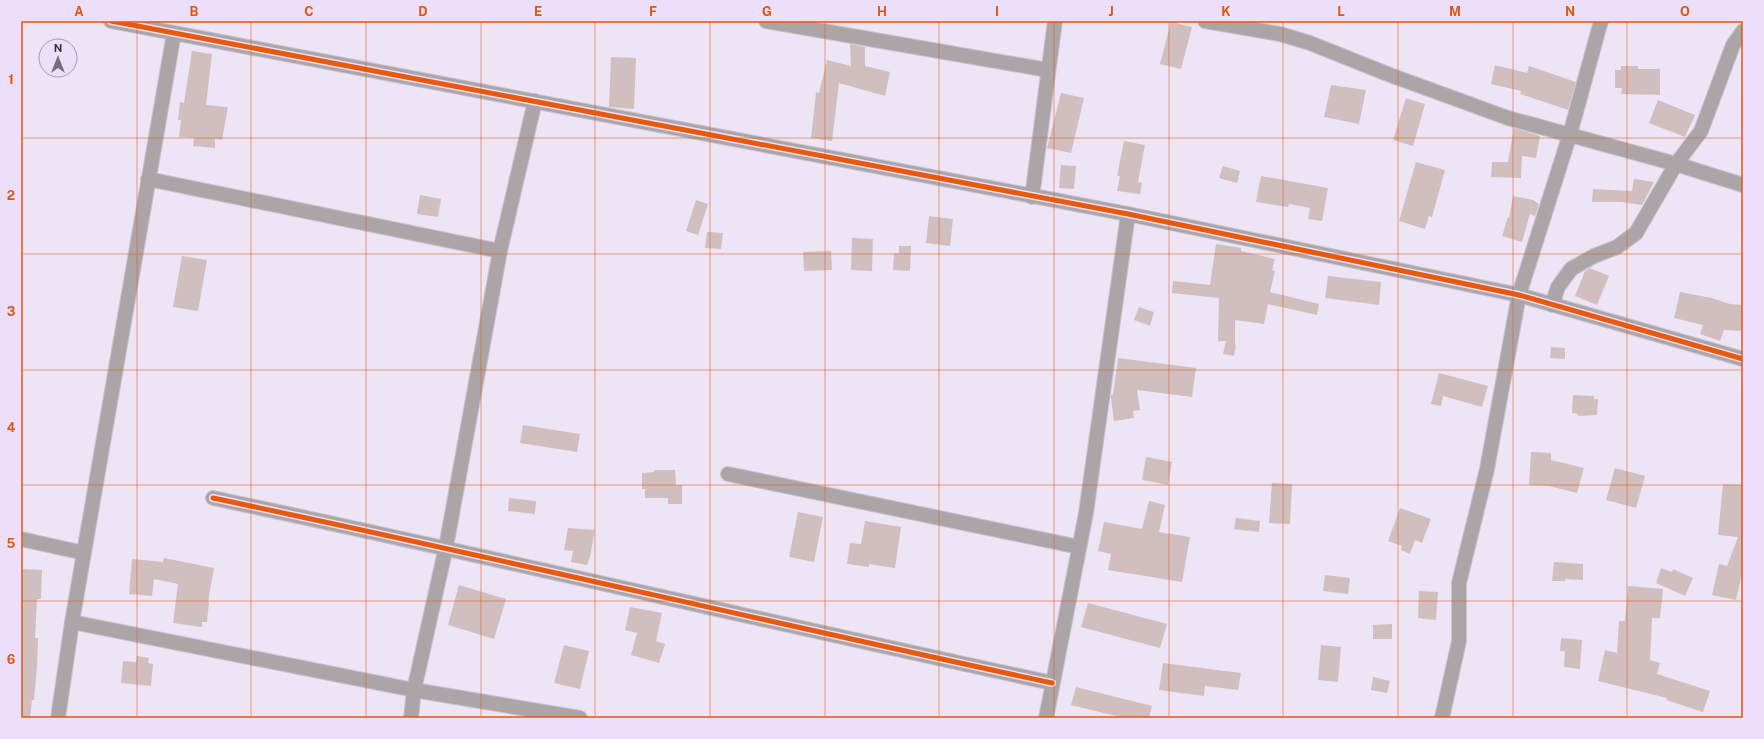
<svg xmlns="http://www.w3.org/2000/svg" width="1764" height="739" viewBox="0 0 1764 739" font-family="'Public Sans',sans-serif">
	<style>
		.building { fill: #d0bfbe }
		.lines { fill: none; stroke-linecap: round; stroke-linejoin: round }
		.minor-casing { stroke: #c8c2ce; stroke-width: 16 }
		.minor { stroke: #aca5a8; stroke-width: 14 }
		.cycleway-casing { stroke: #ecdffb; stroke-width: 8 }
		.cycleway { stroke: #e8590c; stroke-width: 5 }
		.grid { fill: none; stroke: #df570e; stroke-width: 1; stroke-opacity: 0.55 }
		.neatline { fill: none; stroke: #df570e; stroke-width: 1.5 }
		.grid-label { font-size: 13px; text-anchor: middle; font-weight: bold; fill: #df570e }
	</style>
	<rect width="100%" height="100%" fill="#ede5f5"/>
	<path class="building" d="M1171,22L1192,27L1181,69L1160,64Z
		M850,44L865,47V66L890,72L885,96L839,83L832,141L811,138L816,92L819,93L827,60L851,66Z
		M192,51L212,54L206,105L228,107L222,140L215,139V148L193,146L194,138L179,137L181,120H178L180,102L184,103Z
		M611,57L636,58L634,109L609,107Z
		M1495,65L1527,73L1529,66L1576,82L1568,110L1520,94L1521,91L1491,84Z
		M1621,66H1638V69H1660V95L1621,94L1622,88H1615V70H1621Z
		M1331,85L1366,90L1359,124L1324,117Z
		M1061,93L1084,98L1071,153L1047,148Z
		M1406,98L1425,104L1413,146L1393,140Z
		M1658,100L1695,115L1685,137L1649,123Z
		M1514,128L1540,136L1536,158L1522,156L1521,178L1491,177L1492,162H1508Z
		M1124,141L1145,145L1138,182L1142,183L1140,194L1117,191L1120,176H1117Z
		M1416,162L1445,170L1432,217L1429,216L1425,229L1399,221Z
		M1061,165L1076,166L1074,189L1059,188Z
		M1223,166L1240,171L1237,183L1219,178Z
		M1261,176L1328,188L1322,221L1308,219L1310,208L1289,204L1288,207L1256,202Z
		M1634,179L1654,182L1642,205L1621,202H1592L1593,189L1632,191Z
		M420,195L441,199L438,217L417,214Z
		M1513,196L1533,200L1539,204L1535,216L1530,214L1522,242L1502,236L1508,217L1509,218Z
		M696,200L708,204L698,235L686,231Z
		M929,216L953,219L950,246L926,243Z
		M707,232L723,233L721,249L705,248Z
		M852,238L873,239L872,271L851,270Z
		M1216,244L1241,248V251L1275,259L1272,270L1275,271L1270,292L1319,304L1317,315L1268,304L1264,324L1235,320V345H1236L1234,356L1223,354L1226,341H1218L1219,298L1172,293L1173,281L1210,285Z
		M899,246H911L910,271L893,270L894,253L899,254Z
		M831,251L832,270L804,271L803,252Z
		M182,256L207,260L198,311L173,307Z
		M1590,268L1609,276L1597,305L1575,296L1585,271Z
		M1328,276L1381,282L1379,305L1325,298Z
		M1680,292L1712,298L1730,304L1743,305V331L1724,330L1720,341L1700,334L1703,325L1674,318Z
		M1139,307L1154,312L1150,326L1134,320Z
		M1551,347L1565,348V359L1550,358Z
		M1118,358L1196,368L1192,397L1137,390L1140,410L1133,411L1134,418L1114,421L1111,398V395H1113Z
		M1439,373L1488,386L1482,407L1443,396L1441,406L1431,404Z
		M1573,395L1594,396V399H1598L1597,415L1578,416V414L1572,413Z
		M523,425L580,434L577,452L520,443Z
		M1531,452L1551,453V460L1584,468L1577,493L1549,486L1529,485Z
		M1146,457L1172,462L1168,485L1142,480Z
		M1615,468L1645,476L1636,508L1606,500Z
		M654,470H675L676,485H682V504H668V498H645V489H642V473L654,472Z
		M1272,483L1292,484L1290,524L1269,523Z
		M1723,484L1743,485V569L1736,600L1712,595L1719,564L1727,566L1738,537L1718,535Z
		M509,498L536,501L535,514L508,511Z
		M1149,501L1165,505L1159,532L1190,537L1182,582L1108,570L1111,554L1098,551L1104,522L1142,529Z
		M1400,508L1431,519L1422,543L1415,540L1410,554L1401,550L1402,546L1388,541Z
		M798,512L823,517L814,562L789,557Z
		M1236,518L1260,521L1259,532L1234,529Z
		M865,521L901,527L895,568L869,564V567L847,564L850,543L861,544Z
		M568,528L595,530L590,557L587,565L571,562L573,551L564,550Z
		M164,558L214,568L208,602H209L207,622H202V627L173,623L178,584L154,579L152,596L129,594L132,559L163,562Z
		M1554,562L1583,564V580L1565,579V581H1552Z
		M1661,568L1672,572L1673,569L1693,578L1685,596L1656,583Z
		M21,569L42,570L41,599H37L35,638H38L37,667L34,700H32L30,718H21Z
		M1325,575L1350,578L1348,594L1323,591Z
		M459,585L506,599L494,639L448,625Z
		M1628,586L1663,589L1660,618H1652L1650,660L1660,663L1657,674L1710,691L1703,712L1666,700L1667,698L1598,681L1605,650L1617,653L1619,621H1625Z
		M1419,591L1438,592L1436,620L1418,618Z
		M1088,603L1167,624L1160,648L1081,627Z
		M630,607L662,613L656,641L665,644L659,663L631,655L637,633L625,630Z
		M1392,624V639H1373V625Z
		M1561,638L1582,640L1580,669L1564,667L1565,651H1560Z
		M564,645L589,651L580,689L554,683Z
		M1321,645L1341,647L1338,682L1318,680Z
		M137,656L149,658L148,663L153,664L151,686L121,683L123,661L136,662Z
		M1163,663L1241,673L1238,690L1205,686L1204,696L1159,690Z
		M1373,677L1390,681L1387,693L1371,690Z
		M1076,687L1152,706L1149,718H1124L1071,705Z"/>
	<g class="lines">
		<g class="minor-casing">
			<path id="minor" d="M111,21L1128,214L1519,295L1743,359
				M766,21L1048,70
				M1205,21L1280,34L1310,43L1390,75L1508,118L1676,164L1743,185
				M535,101L500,251L446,547L414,690L580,718
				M148,179L500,251
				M1032,197L1055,21
				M1552,305L1558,287L1571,269L1594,256L1617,247L1636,233L1676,164L1701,131L1733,45L1743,31
				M728,474L1079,547
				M213,498C493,557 772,623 1052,683
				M21,539L84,553
				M72,622L414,690L411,718
				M58,718L72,622L174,33
				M1046,718L1086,513L1128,214
				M1442,718L1459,641V583L1487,469L1519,295L1570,134L1601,21"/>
		</g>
		<use href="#minor" class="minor"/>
		<g class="cycleway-casing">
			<path id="cycleway" d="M111,21L1128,214L1519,295L1743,359
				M213,498C493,557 772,623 1052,683"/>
		</g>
		<use href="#cycleway" class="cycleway"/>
	</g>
	<path class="grid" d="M137,21V718M251,21V718M366,21V718M481,21V718M595,21V718M710,21V718M825,21V718M939,21V718M1054,21V718M1169,21V718M1283,21V718M1398,21V718M1513,21V718M1627,21V718M21,138H1743M21,254H1743M21,370H1743M21,485H1743M21,601H1743"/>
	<rect width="1764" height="739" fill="none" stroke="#ecdffb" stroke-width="44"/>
	<g transform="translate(58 58)"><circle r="19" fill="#ecdffb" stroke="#a399ae"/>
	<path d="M0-3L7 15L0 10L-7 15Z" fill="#756f7c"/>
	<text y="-6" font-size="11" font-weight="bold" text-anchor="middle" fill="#35303b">N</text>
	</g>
	<rect x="22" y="22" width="1720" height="695" class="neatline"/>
	<g class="grid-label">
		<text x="79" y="16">A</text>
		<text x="194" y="16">B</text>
		<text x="309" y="16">C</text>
		<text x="423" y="16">D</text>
		<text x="538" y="16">E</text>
		<text x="653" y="16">F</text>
		<text x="767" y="16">G</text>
		<text x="882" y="16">H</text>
		<text x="997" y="16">I</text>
		<text x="1111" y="16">J</text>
		<text x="1226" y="16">K</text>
		<text x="1341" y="16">L</text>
		<text x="1455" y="16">M</text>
		<text x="1570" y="16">N</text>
		<text x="1685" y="16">O</text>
		<text x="11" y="84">1</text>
		<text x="11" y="200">2</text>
		<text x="11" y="316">3</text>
		<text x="11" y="432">4</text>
		<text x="11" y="548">5</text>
		<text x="11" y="664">6</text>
	</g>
</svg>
